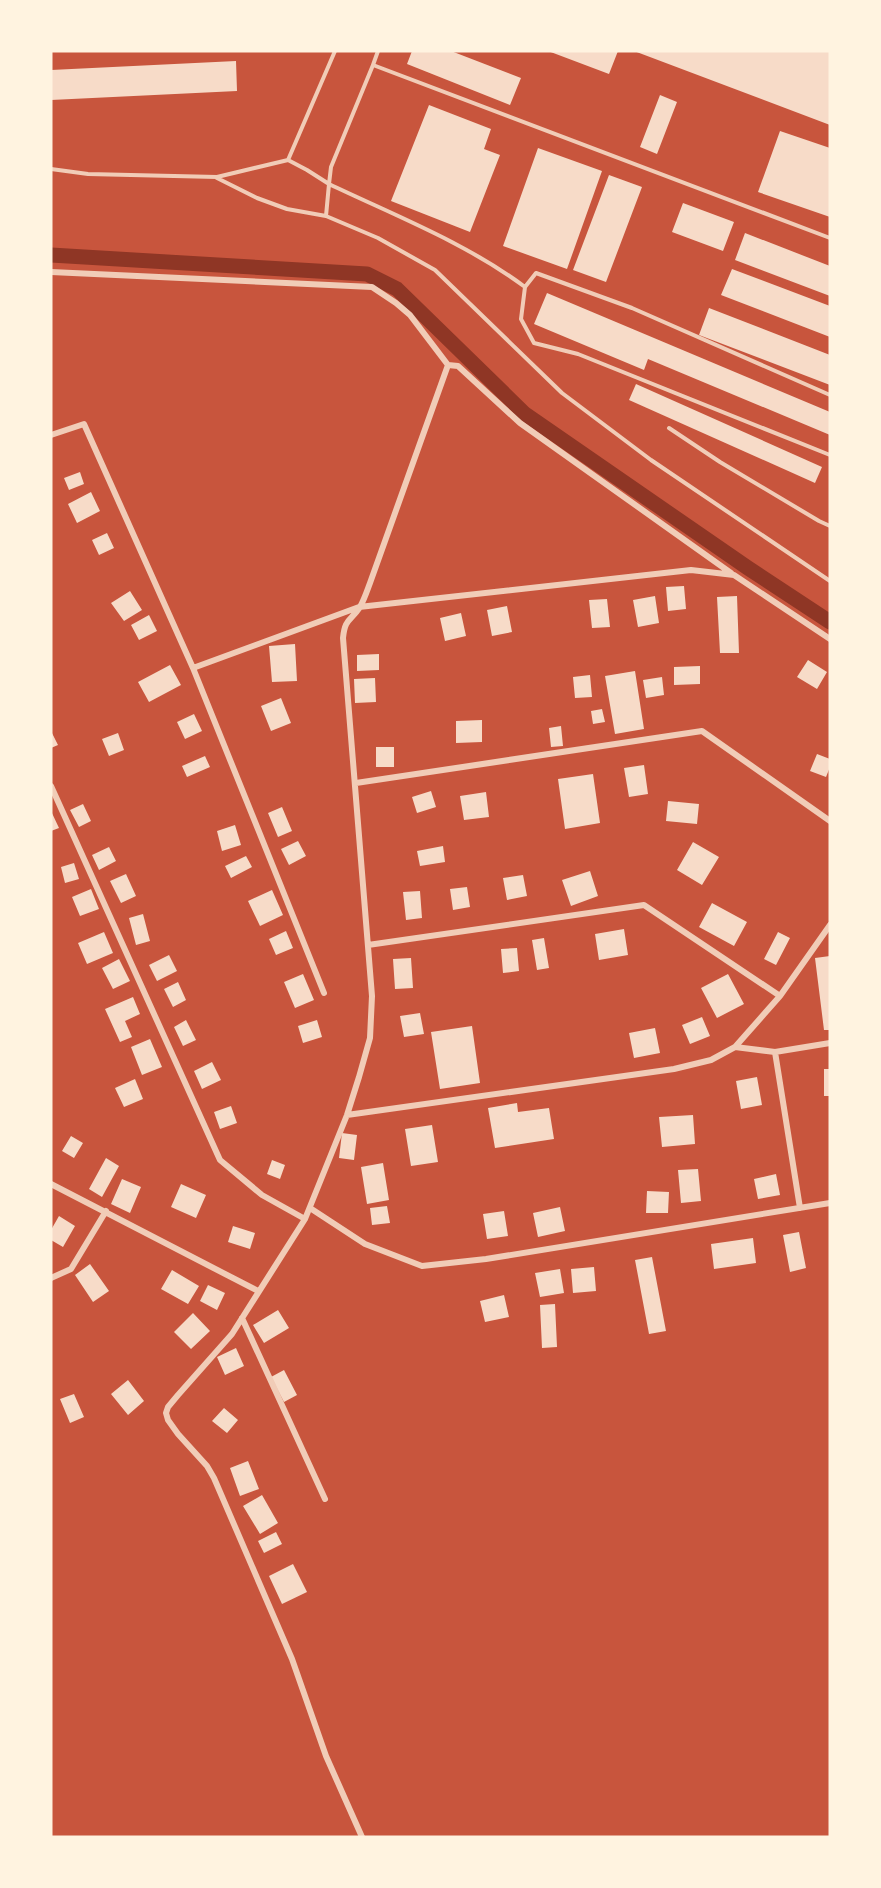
<svg xmlns="http://www.w3.org/2000/svg" width="881" height="1888" viewBox="0 0 881 1888" font-family="'Roboto Condensed',sans-serif">
	<style>
		.lines { fill: none; stroke-linecap: round; stroke-linejoin: round }
		.canal { stroke: #8f3625; stroke-width: 15 }
		.building { fill: #f7dbc8 }
		.service { stroke: #f1ccb7; stroke-width: 4 }
		.minor { stroke: #f1ccb7; stroke-width: 6 }
	</style>
	<rect width="100%" height="100%" fill="#c8553d"/>
	<g class="lines">
		<path class="canal" d="M51,255L367,274L397,289L525,414L748,568L830,622"/>
	</g>
	<path class="building" d="M412,51H451L521,78L510,105L407,64Z
		M548,51H618L609,74Z
		M634,51H830V125Z
		M236,61L237,91L51,100V70Z
		M660,95L677,102L657,154L640,147Z
		M429,105L491,129L484,149L500,155L470,232L391,201Z
		M780,131L830,148V217L758,192Z
		M538,148L602,171L567,269L503,246Z
		M609,175L642,187L606,282L573,270Z
		M683,203L734,222L723,251L672,232Z
		M745,233L830,266V296L735,260Z
		M732,269L830,306V337L721,295Z
		M547,293L830,412V435L648,359L644,370L534,324Z
		M709,308L830,355V385L699,335Z
		M636,384L822,467L815,483L629,400Z
		M80,472L84,484L69,490L64,478Z
		M91,492L100,511L77,523L68,504Z
		M107,533L114,548L99,555L92,540Z
		M684,586L686,609L668,611L666,587Z
		M130,591L142,610L124,621L111,603Z
		M655,596L659,623L638,627L633,600Z
		M737,596L739,653H720L717,597Z
		M607,599L610,627L592,628L589,600Z
		M507,606L512,632L492,636L487,610Z
		M461,613L466,636L445,641L440,618Z
		M149,615L157,631L139,640L131,625Z
		M295,644L297,681L272,682L269,646Z
		M379,654V670L357,671V655Z
		M808,660L827,672L817,689L797,677Z
		M170,665L181,685L149,702L138,682Z
		M700,666V684L674,685V667Z
		M635,671L644,729L615,734L605,676Z
		M590,675L592,697L575,698L573,677Z
		M662,677L664,695L646,698L643,680Z
		M375,678L376,702L355,703L354,679Z
		M281,698L291,723L271,731L261,706Z
		M602,709L605,722L593,724L591,711Z
		M194,714L202,731L185,739L177,722Z
		M482,720V742L456,743V721Z
		M561,726L563,746L551,747L549,728Z
		M51,731L58,745L51,748Z
		M118,733L124,750L109,756L102,739Z
		M376,747H394V767H376Z
		M817,754L830,759V767L826,777L810,771Z
		M205,756L210,767L187,777L182,766Z
		M644,765L648,794L629,797L624,768Z
		M593,774L600,823L565,829L558,779Z
		M431,791L436,807L417,813L412,797Z
		M486,792L489,817L464,820L460,796Z
		M668,801L699,804L697,824L666,821Z
		M83,804L91,821L79,827L70,810Z
		M282,807L292,831L278,837L268,813Z
		M51,811L59,828L51,831Z
		M235,825L241,845L222,851L217,831Z
		M298,841L306,856L289,865L281,849Z
		M693,842L719,857L702,885L677,870Z
		M443,846L445,862L420,866L417,851Z
		M109,847L116,861L99,870L92,855Z
		M246,856L252,867L231,878L225,866Z
		M74,863L79,879L65,883L61,867Z
		M590,871L598,896L571,906L562,880Z
		M126,874L136,896L121,903L110,881Z
		M523,875L527,896L507,900L503,878Z
		M467,887L470,907L453,910L450,889Z
		M91,889L99,909L80,916L72,897Z
		M272,890L283,915L260,926L248,901Z
		M420,891L422,918L406,920L403,892Z
		M712,903L747,922L734,946L699,927Z
		M143,914L150,941L136,945L129,918Z
		M624,929L628,955L599,960L595,934Z
		M286,931L293,948L276,955L269,939Z
		M104,932L113,953L87,964L78,943Z
		M778,932L790,938L776,965L764,959Z
		M544,938L549,968L537,970L532,940Z
		M517,948L519,971L503,973L501,949Z
		M169,955L177,971L157,981L149,965Z
		M830,956V1030H824L815,958Z
		M411,958L413,988L395,989L393,959Z
		M119,959L130,981L113,989L102,968Z
		M303,974L314,1000L295,1008L284,982Z
		M728,974L744,1004L717,1018L701,988Z
		M178,982L186,1000L173,1007L164,989Z
		M133,997L140,1014L125,1021L132,1037L120,1042L105,1009Z
		M420,1013L424,1034L404,1037L400,1016Z
		M702,1017L710,1036L690,1044L682,1025Z
		M186,1020L196,1040L183,1046L174,1027Z
		M317,1020L322,1037L303,1043L298,1026Z
		M472,1026L480,1083L440,1089L431,1032Z
		M655,1028L660,1053L634,1058L629,1033Z
		M150,1039L162,1067L142,1075L131,1047Z
		M212,1062L221,1080L202,1089L194,1071Z
		M824,1069H830V1096H824Z
		M757,1077L762,1105L741,1109L736,1081Z
		M135,1079L143,1099L124,1107L115,1088Z
		M517,1103L518,1112L549,1108L554,1139L495,1148L488,1108Z
		M231,1106L237,1123L220,1129L214,1112Z
		M693,1115L695,1144L662,1147L659,1117Z
		M432,1125L438,1162L411,1166L405,1129Z
		M342,1133L357,1135L354,1160L339,1158Z
		M71,1136L83,1143L74,1158L62,1151Z
		M106,1158L119,1166L102,1197L89,1189Z
		M272,1160L285,1165L280,1179L267,1174Z
		M383,1163L389,1200L367,1204L361,1167Z
		M698,1169L701,1201L681,1203L678,1170Z
		M776,1174L780,1195L758,1199L754,1179Z
		M122,1179L141,1187L130,1213L111,1204Z
		M181,1184L206,1195L196,1218L171,1207Z
		M647,1191L669,1192L668,1213H646Z
		M387,1206L390,1223L372,1225L370,1208Z
		M560,1207L565,1231L538,1237L533,1213Z
		M504,1211L508,1236L487,1239L483,1214Z
		M59,1216L75,1226L63,1247L51,1240V1230Z
		M233,1226L255,1233L250,1249L228,1242Z
		M799,1232L806,1268L790,1272L783,1235Z
		M753,1238L756,1263L714,1269L711,1244Z
		M652,1257L666,1331L649,1334L635,1260Z
		M90,1264L109,1291L93,1302L75,1275Z
		M594,1267L596,1291L573,1293L571,1269Z
		M560,1269L564,1293L540,1297L535,1273Z
		M172,1270L199,1286L188,1304L161,1289Z
		M208,1285L225,1293L217,1310L200,1301Z
		M504,1295L509,1317L485,1322L480,1301Z
		M555,1304L557,1347L542,1348L540,1305Z
		M278,1310L289,1328L264,1343L253,1325Z
		M193,1313L210,1331L191,1349L174,1332Z
		M236,1348L244,1366L225,1375L217,1357Z
		M284,1370L297,1395L284,1402L271,1377Z
		M128,1380L144,1401L128,1415L111,1394Z
		M74,1394L84,1417L70,1423L60,1399Z
		M224,1408L238,1420L227,1433L212,1421Z
		M248,1461L259,1489L240,1496L230,1468Z
		M262,1495L278,1523L260,1534L243,1506Z
		M276,1532L282,1544L264,1553L258,1541Z
		M293,1564L307,1592L282,1604L269,1576Z"/>
	<g class="lines">
		<path class="service" d="M335,51L288,160L307,170L329,184L331,167L373,65
			M378,51L373,65L830,238
			M51,169L88,174L217,177L288,160
			M217,178L257,198L287,209L326,216
			M525,287C466,243 396,216 329,184L326,216L378,238L435,270L562,393L651,460L830,581
			M830,395L632,308L536,273L525,287L521,319L534,343L578,354L830,455
			M669,428L720,462L819,521L830,526"/>
		<path class="minor" d="M51,272L372,287L396,303L410,315L448,365
			M448,365L458,366L520,423L731,573
			M51,435L84,424L193,668L324,993
			M193,668L359,607L691,570L734,575L830,639
			M356,783L702,731L830,821
			M51,786L220,1160L262,1195L305,1219
			M368,945L644,905L780,996
			M735,1047L775,1052L830,1043
			M775,1052L800,1208
			M347,1115L674,1069L711,1060L735,1047L780,996L830,925
			M51,1184L258,1291
			M310,1208L365,1244L422,1266L486,1259L830,1203
			M51,1278L71,1269L106,1211
			M242,1318L325,1499
			M362,1837L326,1756L292,1659L214,1478L207,1466L178,1434L168,1420L166,1413L168,1407L178,1395L232,1334L305,1219L347,1115L359,1077L370,1038L372,996L343,638C345,618 350,622 360,607C364,600 367,591 370,583L448,365"/>
	</g>
	<rect width="881" height="1888" fill="none" stroke="#fff3e0" stroke-width="105"/>
</svg>
